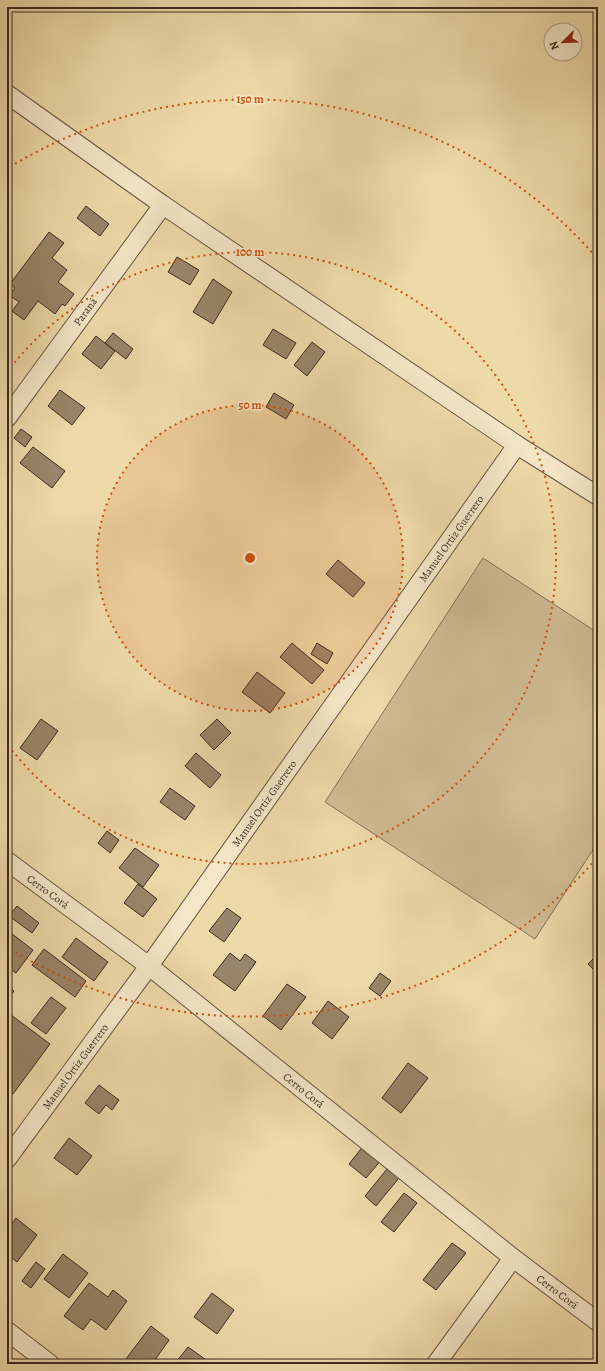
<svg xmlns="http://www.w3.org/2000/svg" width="605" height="1371" viewBox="0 0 605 1371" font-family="Alegreya,serif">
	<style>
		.green { fill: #d0bb92; stroke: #86735a }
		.building { fill: #998569; stroke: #3d2b23 }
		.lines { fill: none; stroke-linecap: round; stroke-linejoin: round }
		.minor-casing { stroke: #695644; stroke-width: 20 }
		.minor { stroke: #f4e6c7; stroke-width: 18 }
		.ring { fill: none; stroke: #ce520f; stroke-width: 2; stroke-dasharray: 2 4 }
		.labels { text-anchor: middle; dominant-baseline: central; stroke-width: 3; stroke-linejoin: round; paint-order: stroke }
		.street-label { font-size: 11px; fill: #3d2b23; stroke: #f4e6c7 }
		.centre { fill: #ce520f; stroke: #f4e6c7; stroke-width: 2 }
		.ring-label { font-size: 12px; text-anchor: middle; font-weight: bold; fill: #ce520f; stroke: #f4e6c7; stroke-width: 3; stroke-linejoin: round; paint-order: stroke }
	</style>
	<rect width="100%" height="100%" fill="#eed9a9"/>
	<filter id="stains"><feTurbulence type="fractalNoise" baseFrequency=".005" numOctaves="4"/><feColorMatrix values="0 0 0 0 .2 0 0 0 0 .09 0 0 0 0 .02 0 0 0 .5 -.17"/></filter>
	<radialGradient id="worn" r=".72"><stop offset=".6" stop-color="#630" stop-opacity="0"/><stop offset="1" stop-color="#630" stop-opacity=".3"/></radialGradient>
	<path class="green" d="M483,558L598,633V842L535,939L325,802Z"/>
	<path class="building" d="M86,206L109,224L100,236L77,218Z
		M49,232L64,243L52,258L67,270L58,282L74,294L65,306L62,304L55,314L38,301L24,320L12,311L19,302L9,295L15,288L10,284Z
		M177,257L199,270L190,285L168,272Z
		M213,279L232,292L213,324L193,312Z
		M273,329L296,343L286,359L263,345Z
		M113,333L133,349L126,359L105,343Z
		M96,336L115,351L101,369L82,354Z
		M312,342L325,352L307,376L294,365Z
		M60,390L85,408L72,425L48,406Z
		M274,393L294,405L286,419L266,407Z
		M21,429L32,437L25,447L14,438Z
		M33,447L65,471L52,488L20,463Z
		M338,560L365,583L353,597L326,574Z
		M292,643L324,670L312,684L280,657Z
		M317,643L333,653L327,664L311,654Z
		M257,672L285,693L270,713L242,692Z
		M41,719L58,731L37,760L20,748Z
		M217,719L231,733L214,750L200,735Z
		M196,753L221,775L210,788L185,766Z
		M170,788L195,806L185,820L160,802Z
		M107,831L119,840L110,853L98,843Z
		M135,848L159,865L143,887L119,868Z
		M138,884L157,899L143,917L124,903Z
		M17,906L39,923L32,933L9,916Z
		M227,908L241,918L224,942L209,931Z
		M7,930L33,950L16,973L7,967Z
		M76,938L108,962L94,981L62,957Z
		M44,949L86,981L75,997L32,965Z
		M230,953L240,961L245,954L256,962L235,991L213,975Z
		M598,954V974L588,964Z
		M380,973L391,981L380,996L369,988Z
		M287,984L306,997L281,1030L263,1016Z
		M7,985L14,991L7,1000Z
		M51,997L66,1008L46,1034L31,1023Z
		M328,1001L349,1017L332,1039L312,1023Z
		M7,1012L50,1044L13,1094L7,1089Z
		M408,1063L428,1078L401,1113L382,1098Z
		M99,1085L119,1100L112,1110L106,1105L99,1114L85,1103Z
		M69,1138L92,1156L77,1175L54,1158Z
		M364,1145L382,1159L366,1178L349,1164Z
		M387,1169L399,1178L376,1206L365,1196Z
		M404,1193L417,1203L394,1232L381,1222Z
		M16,1218L37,1235L17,1262L7,1254V1230Z
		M452,1243L466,1253L436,1290L423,1280Z
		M63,1254L88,1273L69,1298L44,1279Z
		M36,1262L45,1269L31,1288L22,1281Z
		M89,1283L108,1297L113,1290L127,1301L106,1330L91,1319L83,1330L64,1316Z
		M212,1293L234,1310L217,1334L194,1317Z
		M151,1326L169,1340L152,1364H122Z
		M188,1347L209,1362L207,1364H179L176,1362Z"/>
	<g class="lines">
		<g class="minor-casing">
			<g id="minor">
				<path d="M7,94L163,205L517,445L598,496"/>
				<path id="s1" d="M7,418L163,205"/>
				<path id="s2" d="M7,861L149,966L513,1258L598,1322"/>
				<path id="s3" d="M7,1159L149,966L517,445"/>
				<path d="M7,1331L50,1364"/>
				<path d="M436,1364L513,1258"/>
			</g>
		</g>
		<use href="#minor" class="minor"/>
	</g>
	<circle cx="250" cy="558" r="153" fill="#ce520f" fill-opacity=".12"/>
	<g class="ring">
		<circle cx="250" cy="558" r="153"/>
		<path d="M7 372A306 306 0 1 1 7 744"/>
		<path d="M596 859A459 459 0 0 1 10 949M10 167A459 459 0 0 1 596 257"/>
	</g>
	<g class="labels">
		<g class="street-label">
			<text stroke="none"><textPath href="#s1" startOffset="132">Paraná</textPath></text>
			<text stroke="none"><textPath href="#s3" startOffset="763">Manuel Ortiz Guerrero</textPath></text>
			<text stroke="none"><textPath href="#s3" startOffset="439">Manuel Ortiz Guerrero</textPath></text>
			<text stroke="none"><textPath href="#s2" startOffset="51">Cerro Corá</textPath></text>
			<text stroke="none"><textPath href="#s3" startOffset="115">Manuel Ortiz Guerrero</textPath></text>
			<text stroke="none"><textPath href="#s2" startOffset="375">Cerro Corá</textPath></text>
			<text stroke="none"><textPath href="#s2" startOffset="699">Cerro Corá</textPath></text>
		</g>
	</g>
	<circle cx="250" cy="558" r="6" class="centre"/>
	<g class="ring-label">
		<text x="250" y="103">150 m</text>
		<text x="250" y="256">100 m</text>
		<text x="250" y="409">50 m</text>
	</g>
	<rect width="605" height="1371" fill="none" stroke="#eed9a9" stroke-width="24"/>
	<rect x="8" y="8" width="589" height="1355" fill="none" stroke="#3d2b23" stroke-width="2"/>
	<rect x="12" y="12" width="581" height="1347" fill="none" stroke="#3d2b23"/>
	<g transform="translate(563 42) rotate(247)"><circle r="19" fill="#f4e6c7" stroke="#ab9b85"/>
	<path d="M0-3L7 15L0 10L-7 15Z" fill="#8f2418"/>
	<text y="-6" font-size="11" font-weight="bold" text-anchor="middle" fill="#3d2b23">N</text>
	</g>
	<rect width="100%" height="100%" filter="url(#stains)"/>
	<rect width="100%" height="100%" fill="url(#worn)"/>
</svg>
